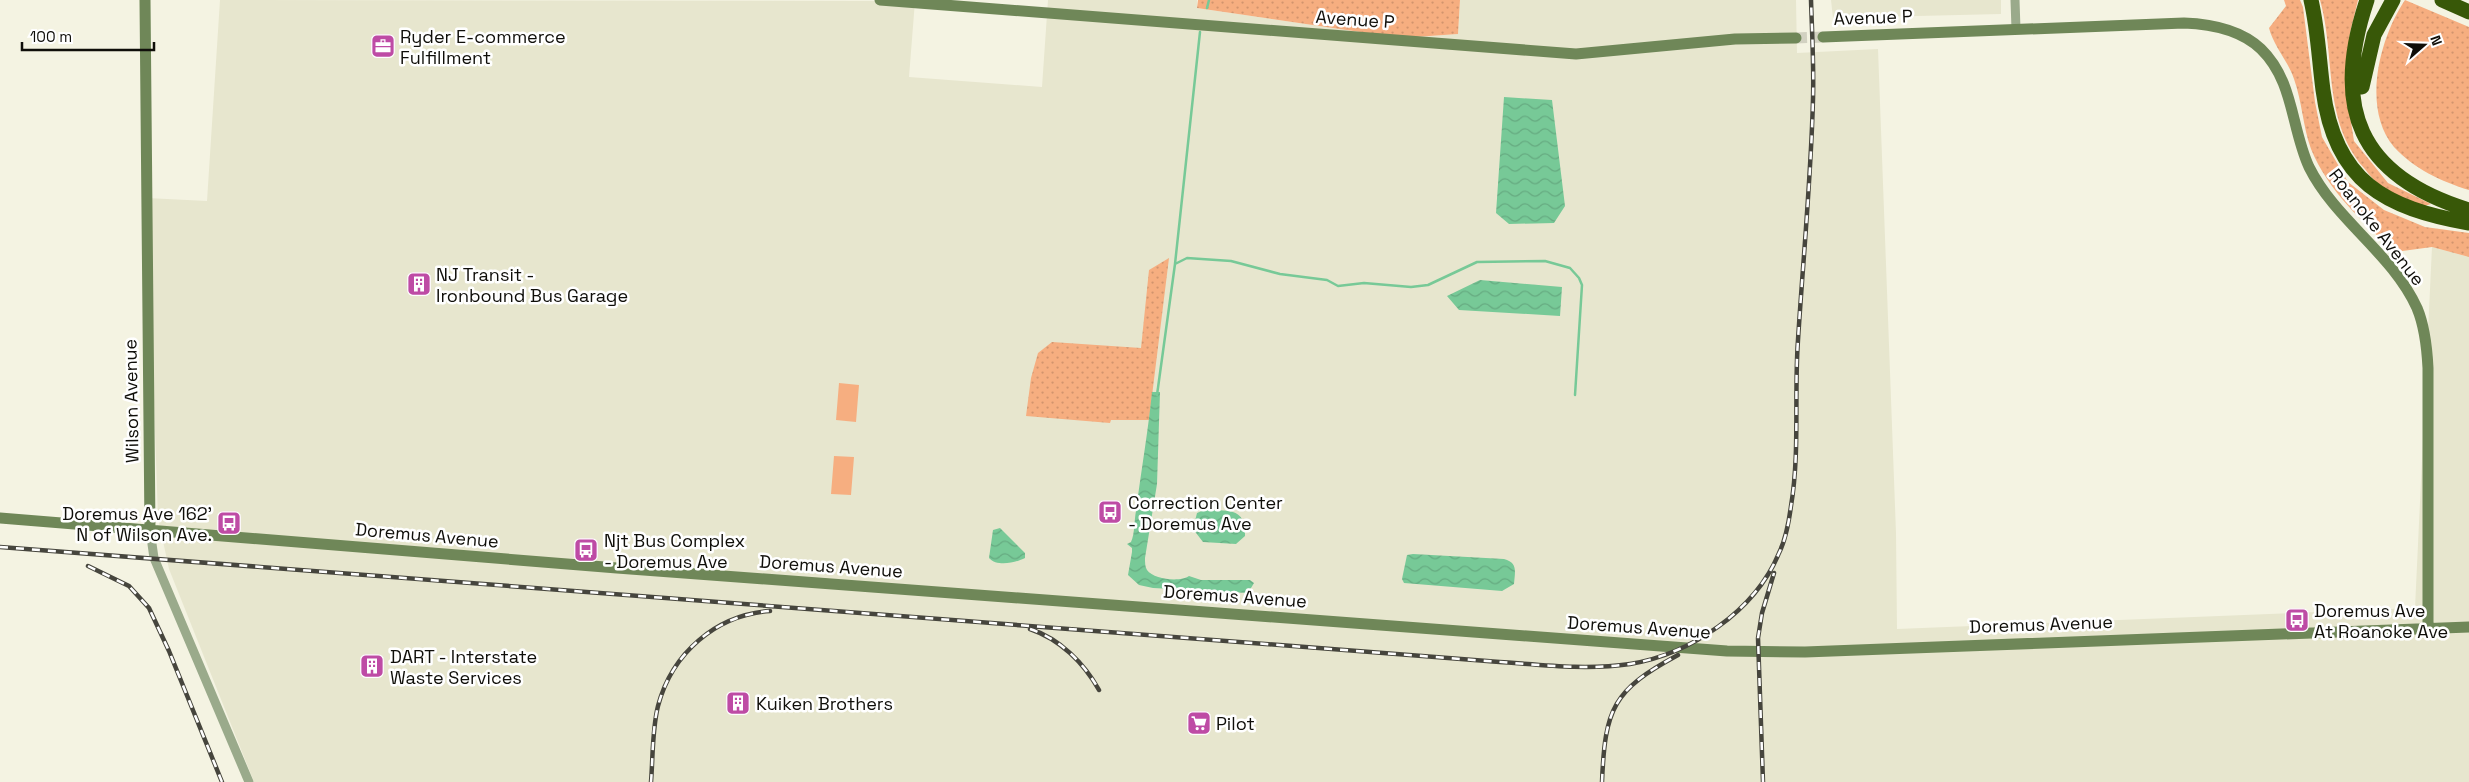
<svg xmlns="http://www.w3.org/2000/svg" width="2469" height="782" viewBox="0 0 2469 782" font-family="'Space Grotesk',sans-serif">
	<style>
		.built { fill: #e7e6ce }
		.grass { fill: url(#grass-dots) }
		.garden { fill: #f6ae80 }
		.water { fill: url(#water-waves) }
		.lines { fill: none; stroke-linecap: round; stroke-linejoin: round }
		.stream { stroke: #77c997; stroke-width: 2.5 }
		.secondary-tunnel { stroke: #d2d1c1; stroke-width: 11; stroke-dasharray: 11 5.5; stroke-linecap: butt }
		.street { stroke: #9aaa8b; stroke-width: 9 }
		.secondary { stroke: #6f8758; stroke-width: 11 }
		.highway { stroke: #385808; stroke-width: 15 }
		.rail-casing { stroke: #46453d; stroke-width: 4.5 }
		.rail { stroke: #fff; stroke-width: 2.5; stroke-dasharray: 8; stroke-linecap: butt }
		.labels { text-anchor: middle; dominant-baseline: central; stroke-width: 5; stroke-linejoin: round; paint-order: stroke }
		.street-label { font-size: 18px; fill: #0f0e09; stroke: #fff }
		.poi-label { font-size: 18px; fill: #0f0e09; stroke: #fff; text-anchor: start }
	</style>
	<defs>
		<pattern id="grass-dots" width="8" height="8" patternUnits="userSpaceOnUse" patternTransform="scale(1.25)"><rect width="8" height="8" fill="#f6ae80"/><path d="M2 2h.1M6 6h.1" fill="none" stroke="#d2946d" stroke-width="1.8" stroke-linecap="round"/></pattern>
		<pattern id="water-waves" width="16" height="10" patternUnits="userSpaceOnUse" patternTransform="scale(1.25)"><rect width="16" height="10" fill="#77c997"/><path d="M0 5q4-4 8 0t8 0" fill="none" stroke="#66ab81"/></pattern>
	</defs>
	<rect width="100%" height="100%" fill="#f4f3e2"/>
	<path class="built" d="M220,0L915,1L909,77L1042,87L1048,0H1197V8L1401,38L1458,34L1460,0H1796L1797,53L1878,49L1896,533L1897,629L2415,608L2432,247L2469,257V782H254L169,569L158,518L147,198L207,201Z
		M1831,0H2001V14L1833,18Z"/>
	<path class="grass" d="M1198,0H1460L1458,34L1401,38L1197,8Z
		M2284,0H2300L2303,7L2315,102L2322,137L2348,182L2384,210L2425,227L2469,233V257L2432,247L2395,252C2363,222 2328,191 2311,149C2303,127 2302,101 2294,79C2288,61 2274,47 2269,28L2286,6Z
		M2320,0H2358L2350,33L2345,84L2354,141L2388,183L2431,204L2421,207C2407,200 2392,194 2380,185C2374,181 2369,174 2364,168C2322,120 2336,57 2320,0Z
		M2405,0L2469,27V190C2442,182 2413,168 2394,147C2361,108 2380,37 2405,0Z
		M1169,258L1149,420H1111L1110,423L1026,416L1031,378L1038,353L1052,342L1141,348L1149,270Z"/>
	<path class="garden" d="M839,383L859,385L856,422L836,420Z
		M834,456L854,457L851,495L831,494Z"/>
	<path class="water" d="M1504,97L1552,100L1565,206L1554,223L1509,224L1496,213Z
		M1480,280L1562,287L1560,316L1459,310L1447,296Z
		M1152,392H1160L1157,484L1145,558C1145,562 1145,567 1147,570C1154,580 1181,582 1189,576L1201,580H1250L1254,583L1248,593L1153,588L1139,585L1128,575L1132,552V548L1127,544L1131,542C1135,533 1134,521 1136,511C1141,472 1148,432 1152,392Z
		M1204,510C1227,511 1246,506 1245,536L1236,544L1203,542L1193,529L1197,513Z
		M1000,528L1025,553V558C1015,563 997,567 989,558L993,530Z
		M1413,554L1504,559C1518,563 1515,571 1514,584L1502,591L1404,583L1402,579L1407,555Z"/>
	<g class="lines">
		<path class="stream" d="M1207,8L1209,0
			M1175,264L1200,32
			M1157,395L1175,264L1187,258L1231,261L1280,274L1327,280L1338,286L1364,283L1411,287L1428,285L1477,262L1545,261L1570,268L1579,278L1582,285L1575,395"/>
		<path class="secondary-tunnel" d="M1796,38L1823,37"/>
		<path class="street" d="M2015,0L2016,29
			M150,530L154,558L249,782"/>
		<path class="secondary" d="M145,0L150,530
			M880,0L1576,54L1735,39L1796,38
			M1823,37L2184,23C2211,24 2240,29 2261,49C2294,81 2291,128 2309,167C2336,221 2392,253 2417,308C2425,327 2427,348 2428,368V630
			M0,518L617,568L1727,651L1805,652L2469,627"/>
		<path class="highway" d="M2311,0C2318,30 2319,60 2323,90C2335,182 2385,208 2469,223
			M2367,0C2331,107 2358,176 2469,210
			M2442,0L2469,12
			M2362,87L2374,35L2393,0"/>
		<g class="rail-casing">
			<path id="rail" d="M0,547L1487,661C1534,664 1583,671 1630,664C1691,654 1755,611 1779,553C1786,539 1789,521 1791,506C1800,452 1794,395 1798,340C1803,260 1811,179 1813,99C1814,66 1812,33 1811,0
				M88,566L129,586L149,608L169,651L222,782
				M1030,629C1060,639 1084,663 1099,690
				M651,782C653,757 652,730 658,706C672,653 716,615 770,611
				M1602,782C1605,708 1613,690 1678,655
				M1763,782L1758,638L1762,613L1774,573"/>
		</g>
		<use href="#rail" class="rail"/>
	</g>
	<defs>
		<g id="office-square" transform="scale(1.25)"><rect x="-9" y="-9" width="18" height="18" rx="4" fill="#be4ba5" stroke="#fff"/><path d="M-6-3h4V-5.5h4V-3h4V5H-6ZM-1-4.5V-3h2v-1.5ZM-6 0V1H6V0Z" fill="#fff"/></g>
		<g id="building-square" transform="scale(1.25)"><rect x="-9" y="-9" width="18" height="18" rx="4" fill="#be4ba5" stroke="#fff"/><path d="M-4-6H4V6H1V3H-1V6H-4ZM-2.5-4.3h1.7v1.8h-1.7ZM.8-4.3h1.7v1.8H.8ZM-2.5-1h1.7V.8h-1.7ZM.8-1h1.7V.8H.8Z" fill="#fff"/></g>
		<g id="bus-square" transform="scale(1.25)"><rect x="-9" y="-9" width="18" height="18" rx="4" fill="#be4ba5" stroke="#fff"/><path d="M-5-6H5V4H4V6H2V4H-2V6H-4V4H-5ZM-3.5-4V0h7V-4ZM-3.5 1.2v1.5H-2V1.2ZM2 1.2v1.5H3.5V1.2Z" fill="#fff"/></g>
		<g id="supermarket-square" transform="scale(1.25)"><rect x="-9" y="-9" width="18" height="18" rx="4" fill="#be4ba5" stroke="#fff"/><path d="M-6-5.5h2.5l.6 2H6L4.5 2H-2.5L-4.4-4H-6ZM-1.5 3.2a1.3 1.3 0 1 0 .1 0ZM3 3.2a1.3 1.3 0 1 0 .1 0Z" fill="#fff"/></g>
	</defs>
	<g fill-rule="evenodd">
		<use href="#office-square" x="383" y="46"/>
		<use href="#building-square" x="419" y="284"/>
		<use href="#bus-square" x="1110" y="512"/>
		<use href="#bus-square" x="229" y="523"/>
		<use href="#bus-square" x="586" y="550"/>
		<use href="#bus-square" x="2297" y="620"/>
		<use href="#building-square" x="372" y="666"/>
		<use href="#building-square" x="738" y="703"/>
		<use href="#supermarket-square" x="1199" y="723"/>
	</g>
	<g class="labels">
		<g class="street-label">
			<text transform="translate(1873 17) rotate(-2)">Avenue P</text>
			<text transform="translate(1355 19) rotate(4)">Avenue P</text>
			<text transform="translate(2377 227) rotate(52)">Roanoke Avenue</text>
			<text transform="translate(131 401) rotate(-91)">Wilson Avenue</text>
			<text transform="translate(427 535) rotate(5)">Doremus Avenue</text>
			<text transform="translate(831 566) rotate(4)">Doremus Avenue</text>
			<text transform="translate(1235 596) rotate(4)">Doremus Avenue</text>
			<text transform="translate(2041 624) rotate(-2)">Doremus Avenue</text>
			<text transform="translate(1639 627) rotate(4)">Doremus Avenue</text>
		</g>
		<g class="poi-label">
			<text x="400" y="36">Ryder E-commerce<tspan x="400" dy="21">Fulfillment</tspan></text>
			<text x="436" y="274">NJ Transit -<tspan x="436" dy="21">Ironbound Bus Garage</tspan></text>
			<text x="1128" y="502">Correction Center<tspan x="1128" dy="21">- Doremus Ave</tspan></text>
			<text x="212" y="513" text-anchor="end">Doremus Ave 162'<tspan x="212" dy="21">N of Wilson Ave.</tspan></text>
			<text x="604" y="540">Njt Bus Complex<tspan x="604" dy="21">- Doremus Ave</tspan></text>
			<text x="2314" y="610">Doremus Ave<tspan x="2314" dy="21">At Roanoke Ave</tspan></text>
			<text x="390" y="656">DART - Interstate<tspan x="390" dy="21">Waste Services</tspan></text>
			<text x="756" y="703">Kuiken Brothers</text>
			<text x="1216" y="723">Pilot</text>
		</g>
	</g>
	<g transform="translate(2424 45) rotate(70)" stroke="#ffffff" stroke-width="4" paint-order="stroke">
	<path d="M0-4L9 19L0 12L-9 19Z" fill="#0f0e09"/>
	<text y="-8" font-size="14" font-weight="bold" text-anchor="middle" fill="#0f0e09">N</text>
	</g>
	<path d="M22 42v8h132v-8" fill="none" stroke="#0f0e09" stroke-width="2.5"/>
	<text x="30" y="42" font-size="15" fill="#0f0e09" stroke="#ffffff" stroke-width="4" paint-order="stroke">100 m</text>
</svg>
